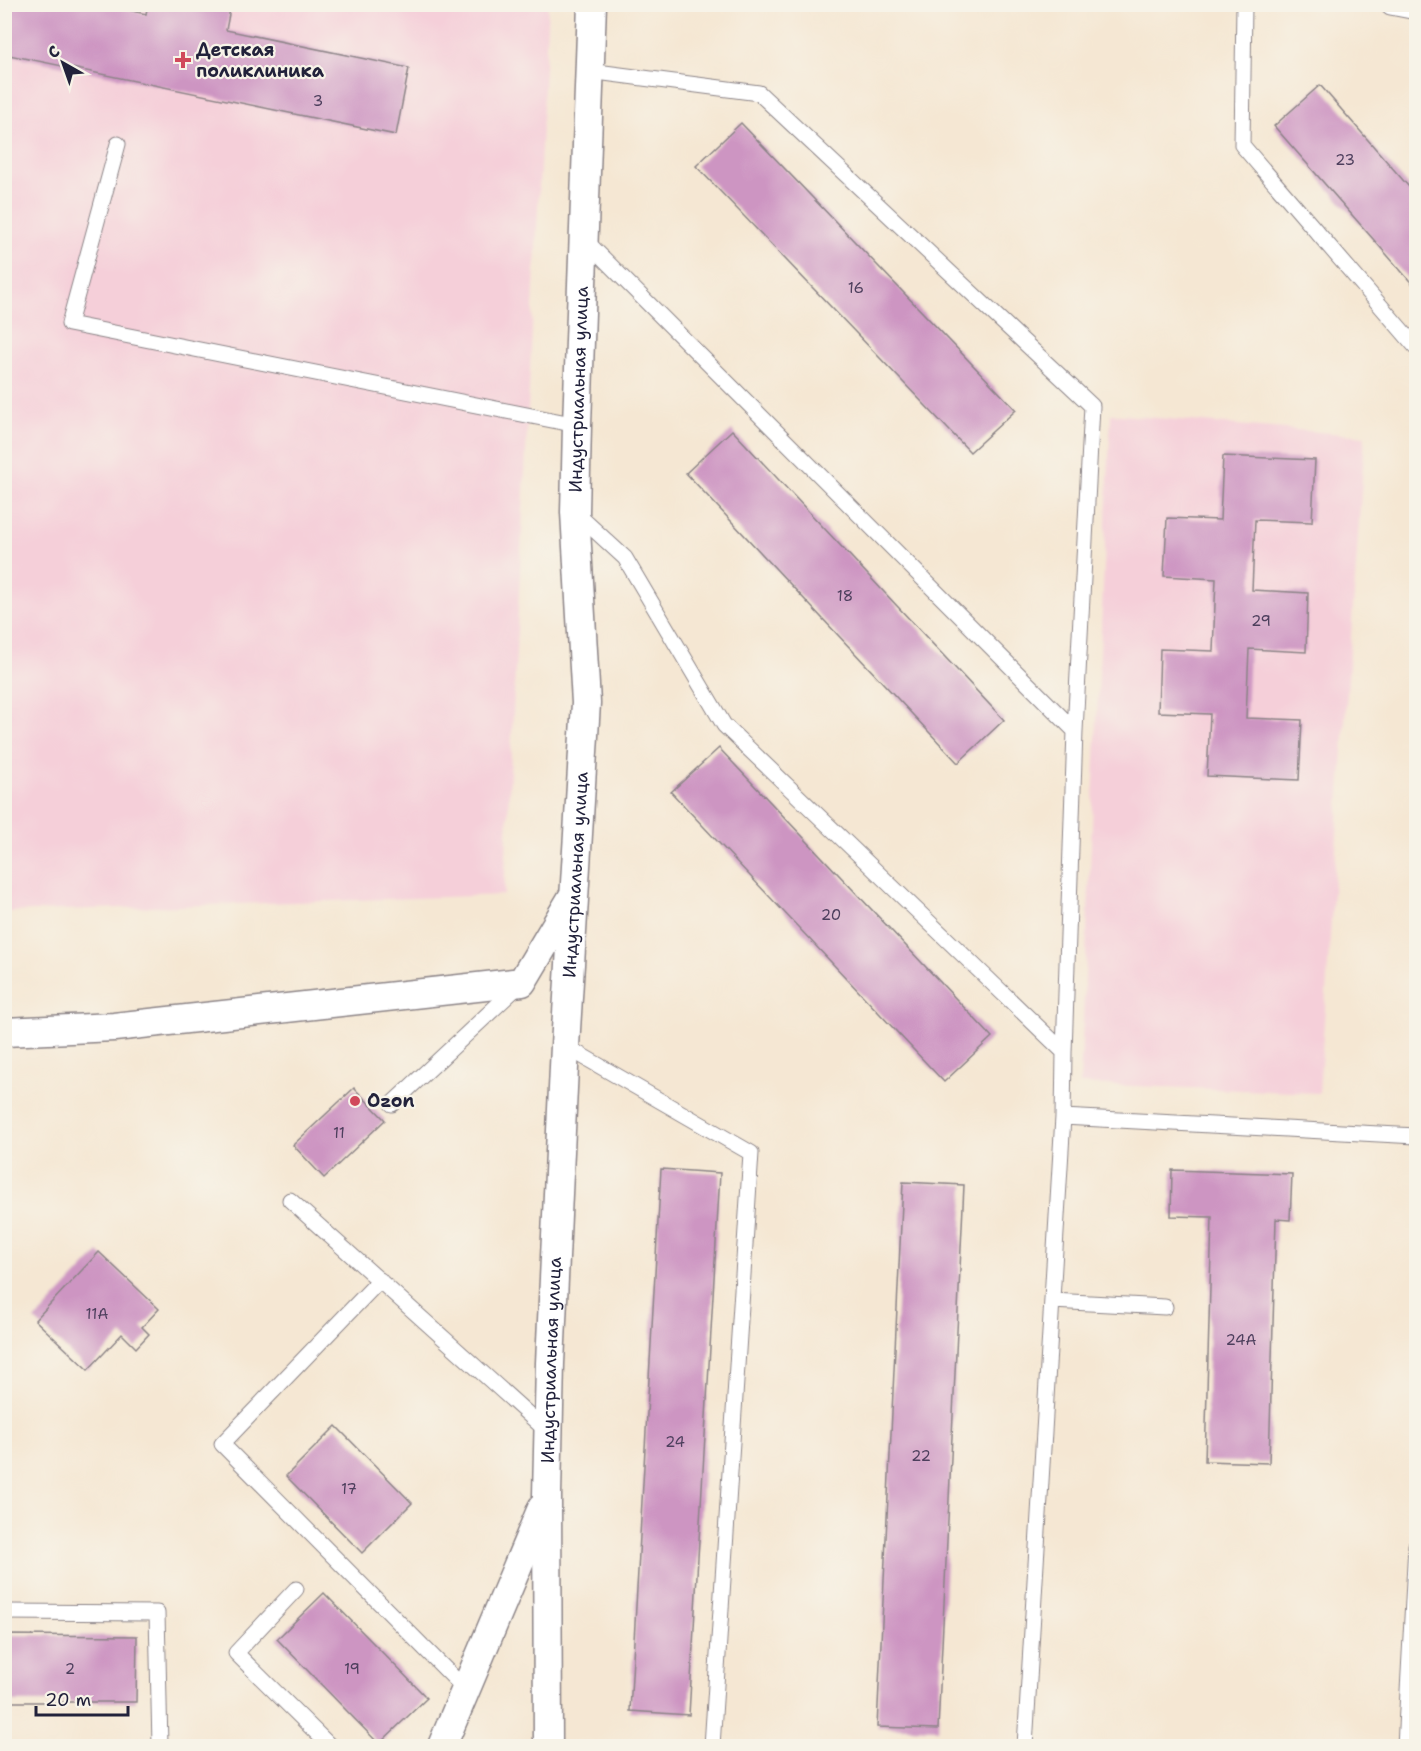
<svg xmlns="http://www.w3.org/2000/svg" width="1421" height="1751" viewBox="0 0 1421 1751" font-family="'Shantell Sans',sans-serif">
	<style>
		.built { fill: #f5cfd9 }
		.building { fill: #cd95c2 }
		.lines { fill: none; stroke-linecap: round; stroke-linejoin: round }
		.lane-casing { stroke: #8c8487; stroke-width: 17 }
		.street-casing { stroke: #8c8487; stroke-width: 31 }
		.lane { stroke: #fff; stroke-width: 15 }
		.street { stroke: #fff; stroke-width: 28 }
		.poi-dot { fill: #d1495b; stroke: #f7f3e8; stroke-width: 2 }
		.labels { text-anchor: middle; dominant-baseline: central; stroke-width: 4.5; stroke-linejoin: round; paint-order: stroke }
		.number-label { font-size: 15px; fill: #4d3f5d }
		.poi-label { font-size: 18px; font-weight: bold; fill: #22223b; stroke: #f7f3e8; text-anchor: start }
		.street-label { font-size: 18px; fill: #22223b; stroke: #f7f3e8 }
	</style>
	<rect width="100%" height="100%" fill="#f7f3e8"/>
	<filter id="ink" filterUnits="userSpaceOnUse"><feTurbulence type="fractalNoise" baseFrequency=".0167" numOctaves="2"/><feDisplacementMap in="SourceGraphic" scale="12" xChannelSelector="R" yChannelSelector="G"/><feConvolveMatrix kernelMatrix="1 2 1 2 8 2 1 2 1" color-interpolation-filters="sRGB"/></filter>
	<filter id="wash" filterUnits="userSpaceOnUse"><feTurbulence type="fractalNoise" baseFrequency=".008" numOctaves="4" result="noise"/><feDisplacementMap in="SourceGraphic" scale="24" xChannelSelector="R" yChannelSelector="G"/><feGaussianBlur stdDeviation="1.35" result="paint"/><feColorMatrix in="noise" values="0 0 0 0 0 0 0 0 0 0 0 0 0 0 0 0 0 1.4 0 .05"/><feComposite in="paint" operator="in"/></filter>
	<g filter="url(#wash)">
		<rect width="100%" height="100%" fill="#f5e7d3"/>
		<path class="built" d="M4,5H548L504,895L5,912Z
			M1111,414L1365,436L1319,1093L1080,1084Z"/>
		<g id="blocks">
			<path class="building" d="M4,4H102L146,14L148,4H231L226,30L409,68L396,135L4,54Z
				M1320,85L1416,195V288L1274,126Z
				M741,123L1016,410L970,452L696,166Z
				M732,430L1004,720L958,763L686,473Z
				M1223,456L1315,460L1312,522L1255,520L1252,590L1308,593L1306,652L1249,649L1246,718L1302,720L1299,780L1207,776L1210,714L1158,712L1160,649L1213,651L1216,579L1164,576L1167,518L1220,520Z
				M719,748L992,1037L944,1082L671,792Z
				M354,1088L385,1120L324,1178L293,1145Z
				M661,1169L720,1173L689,1715L630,1711Z
				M1172,1170L1292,1174L1290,1220L1276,1219L1269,1463L1205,1461L1212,1217L1171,1216Z
				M903,1182L964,1185L938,1729L877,1727Z
				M99,1252L159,1309L142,1327L149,1334L136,1348L122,1334L88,1370L35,1320Z
				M336,1426L412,1503L362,1553L286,1476Z
				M324,1593L427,1698L379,1744L277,1639Z
				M4,1635L137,1636L136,1702H4Z"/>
		</g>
	</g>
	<g filter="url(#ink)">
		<use href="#blocks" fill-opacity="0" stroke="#8c8487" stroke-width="1.5"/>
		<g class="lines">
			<g class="lane-casing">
				<path id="lane" d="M1244,4L1242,145L1416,347
					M1387,4L1390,7L1416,12
					M589,71L759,93L1092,406L1075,731L1064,1052
					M118,144L69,324L577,425
					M583,238L1075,731
					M576,513L625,558L724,725L1064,1052L1063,1117L1025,1746
					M565,1046L751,1153L712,1746
					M392,1104L518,986
					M1063,1117L1416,1136
					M290,1200L548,1432
					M380,1280L222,1444L466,1690
					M1052,1301L1165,1307
					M296,1589L236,1653L330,1746
					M4,1612L157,1613L160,1746
					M1405,1746L1416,1545"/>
			</g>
			<g class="street-casing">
				<g id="street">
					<path d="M4,1032L114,1027L522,982L572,898"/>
					<path d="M442,1746L542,1508"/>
					<path id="s1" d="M548,1746L547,1495L550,1363L565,1046L586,703L575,512L577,425L592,4"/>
				</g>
			</g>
			<use href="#lane" class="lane"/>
			<use href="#street" class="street"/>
		</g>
	</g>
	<g class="poi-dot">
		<path d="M180 51h6v6h6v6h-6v6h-6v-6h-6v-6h6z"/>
		<circle cx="355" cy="1101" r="6"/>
	</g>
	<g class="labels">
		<g class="number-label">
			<text x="318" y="101">3</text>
			<text x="1345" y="160">23</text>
			<text x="856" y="288">16</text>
			<text x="845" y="596">18</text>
			<text x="1261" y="621">29</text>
			<text x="831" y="915">20</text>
			<text x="339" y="1133">11</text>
			<text x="97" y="1314">11А</text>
			<text x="1241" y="1340">24А</text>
			<text x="675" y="1442">24</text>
			<text x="921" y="1456">22</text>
			<text x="349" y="1489">17</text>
			<text x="70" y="1669">2</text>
			<text x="352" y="1669">19</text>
		</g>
		<g class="poi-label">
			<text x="196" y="50">Детская<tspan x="196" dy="21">поликлиника</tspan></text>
			<text x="367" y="1101">Ozon</text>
		</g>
		<g class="street-label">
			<text stroke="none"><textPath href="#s1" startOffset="1358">Индустриальная улица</textPath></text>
			<text stroke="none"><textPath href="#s1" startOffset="872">Индустриальная улица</textPath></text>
			<text stroke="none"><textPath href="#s1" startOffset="386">Индустриальная улица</textPath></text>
		</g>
	</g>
	<rect width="1421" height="1751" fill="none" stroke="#f7f3e8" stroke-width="24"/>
	<g transform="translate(63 63) rotate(320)" stroke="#f7f3e8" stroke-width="4.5" paint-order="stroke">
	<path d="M0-4.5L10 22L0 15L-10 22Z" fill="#22223b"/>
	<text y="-9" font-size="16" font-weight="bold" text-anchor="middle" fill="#22223b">С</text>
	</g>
	<path d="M36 1706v9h92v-9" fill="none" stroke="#22223b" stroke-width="3"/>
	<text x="45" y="1706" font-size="18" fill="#22223b" stroke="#f7f3e8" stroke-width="4.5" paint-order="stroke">20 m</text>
</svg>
